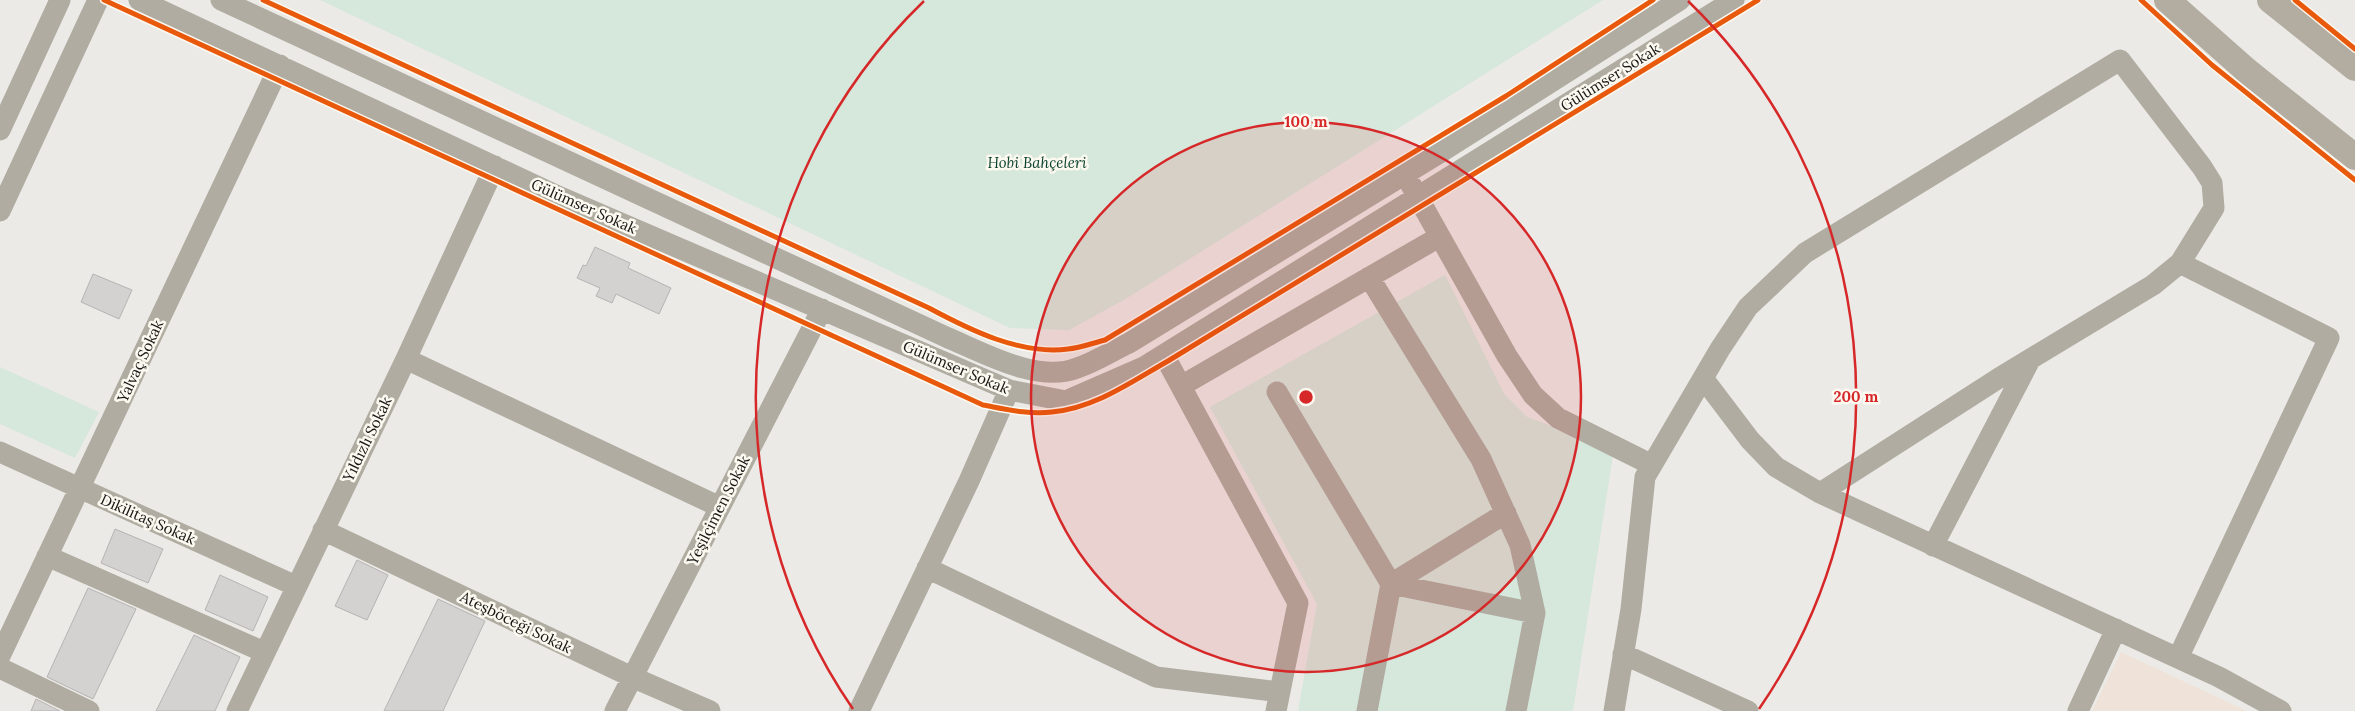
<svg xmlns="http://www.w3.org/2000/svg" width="2355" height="711" viewBox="0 0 2355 711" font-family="Lora,serif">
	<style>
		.education { fill: #efe3d9 }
		.green { fill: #d6e7dc }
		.building { fill: #d4d2d1; stroke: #b6b4b2 }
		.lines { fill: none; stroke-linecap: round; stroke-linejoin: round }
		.minor { stroke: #b0aca1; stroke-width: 21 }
		.major { stroke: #b2ada0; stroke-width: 26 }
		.cycleway-casing { stroke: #fcf9f1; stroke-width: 8 }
		.cycleway { stroke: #e8590c; stroke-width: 5 }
		.ring { fill: none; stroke: #d62828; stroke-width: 2.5 }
		.labels { text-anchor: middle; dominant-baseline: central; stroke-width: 5; stroke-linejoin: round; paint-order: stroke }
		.street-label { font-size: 15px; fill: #171614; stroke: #fcf9f1 }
		.park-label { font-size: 15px; font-style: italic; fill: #063f2a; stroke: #fcf9f1 }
		.centre { fill: #d62828; stroke: #fcf9f1; stroke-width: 2.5 }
		.ring-label { font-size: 15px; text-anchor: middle; font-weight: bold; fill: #d62828; stroke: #fcf9f1; stroke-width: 5; stroke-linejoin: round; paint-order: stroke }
	</style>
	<rect width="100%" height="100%" fill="#eceae7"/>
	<path class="education" d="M2121,652L2247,711H2092Z"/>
	<path class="green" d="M320,0H1603L1127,298L1069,330L1010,328Z
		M1445,275L1504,394L1527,417L1614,449L1573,711H1298L1317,604L1210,407Z
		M0,367L99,412L75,458L0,424Z"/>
	<path class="building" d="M595,247L630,263L628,268L671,288L659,314L616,294L612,303L596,296L600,288L577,278L583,265L586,266Z
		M93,274L132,290L119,319L81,302Z
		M115,529L163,549L148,583L101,563Z
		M357,560L388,575L367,620L335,606Z
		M220,575L268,597L253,631L205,610Z
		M88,588L136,609L93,699L47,677Z
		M438,599L485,621L443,711H384Z
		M194,635L240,657L215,711H156Z
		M36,699L60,711H31Z"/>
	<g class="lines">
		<path class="minor" d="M139,0L560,197L1009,390L1066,401L1144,367L1734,0
			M221,0L946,337C982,352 1038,384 1077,368C1095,362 1112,351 1129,343L1441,152L1680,0
			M0,130L60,0
			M1411,185L1507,356L1533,395L1558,418L1652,465
			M0,211L98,0
			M1369,277L1481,459L1520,545L1535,613L1516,711
			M1164,355L1298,603L1276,711
			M406,359L720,507
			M1703,378L1750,440L1776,467L1820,493L2219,677L2281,711
			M1181,386L1439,237
			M1277,392L1391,584L1367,711
			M0,452L296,586
			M1506,513L1391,584L1535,613
			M323,530L632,677L710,711
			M1933,546L2030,360
			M47,556L264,652
			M927,568L1156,677L1280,692
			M1623,654L1748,711
			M0,656L280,65
			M2178,658L2329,338L2180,263
			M0,668L89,711
			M237,711L406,359L495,166
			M615,711L822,309
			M859,711L969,481L1009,390
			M1614,711L1631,609L1645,477L1720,349L1748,307L1805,253L2120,60L2202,167L2212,183L2214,208L2180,263L2153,285L1999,378L1820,493
			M2078,711L2116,629"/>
		<path class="major" d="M2167,0L2246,70L2355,157
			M2270,0L2355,68"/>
		<g class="cycleway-casing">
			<path id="cycleway" d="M104,0L983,405C1005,409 1029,415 1052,412C1095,408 1131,382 1168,361L1758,0
				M263,0L929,308C970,330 1020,355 1068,349C1080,348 1093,343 1105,340L1506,96L1653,0
				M2141,0L2212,65L2355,180
				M2295,0L2355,49"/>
		</g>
		<use href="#cycleway" class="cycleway"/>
	</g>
	<circle cx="1306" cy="397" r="275" fill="#d62828" fill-opacity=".12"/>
	<g class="ring">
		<circle cx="1306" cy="397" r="275"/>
		<path d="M853 709A550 550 0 0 1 924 1M1688 1A550 550 0 0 1 1759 709"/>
	</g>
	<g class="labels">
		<g class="street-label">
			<text transform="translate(1610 77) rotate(-32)">Gülümser Sokak</text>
			<text transform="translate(584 206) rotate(24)">Gülümser Sokak</text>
			<text transform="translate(140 361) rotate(-65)">Yalvaç Sokak</text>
			<text transform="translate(956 367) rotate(23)">Gülümser Sokak</text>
			<text transform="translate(367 439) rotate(-64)">Yıldızlı Sokak</text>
			<text transform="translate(718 510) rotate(-63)">Yeşilçimen Sokak</text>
			<text transform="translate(148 519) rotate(24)">Dikilitaş Sokak</text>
			<text transform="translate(516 622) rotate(26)">Ateşböceği Sokak</text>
		</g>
		<g class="park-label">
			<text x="1037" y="162">Hobi Bahçeleri</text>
		</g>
	</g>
	<circle cx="1306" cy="397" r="8" class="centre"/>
	<g class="ring-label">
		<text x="1306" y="127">100 m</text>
		<text x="1856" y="402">200 m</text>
	</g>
</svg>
